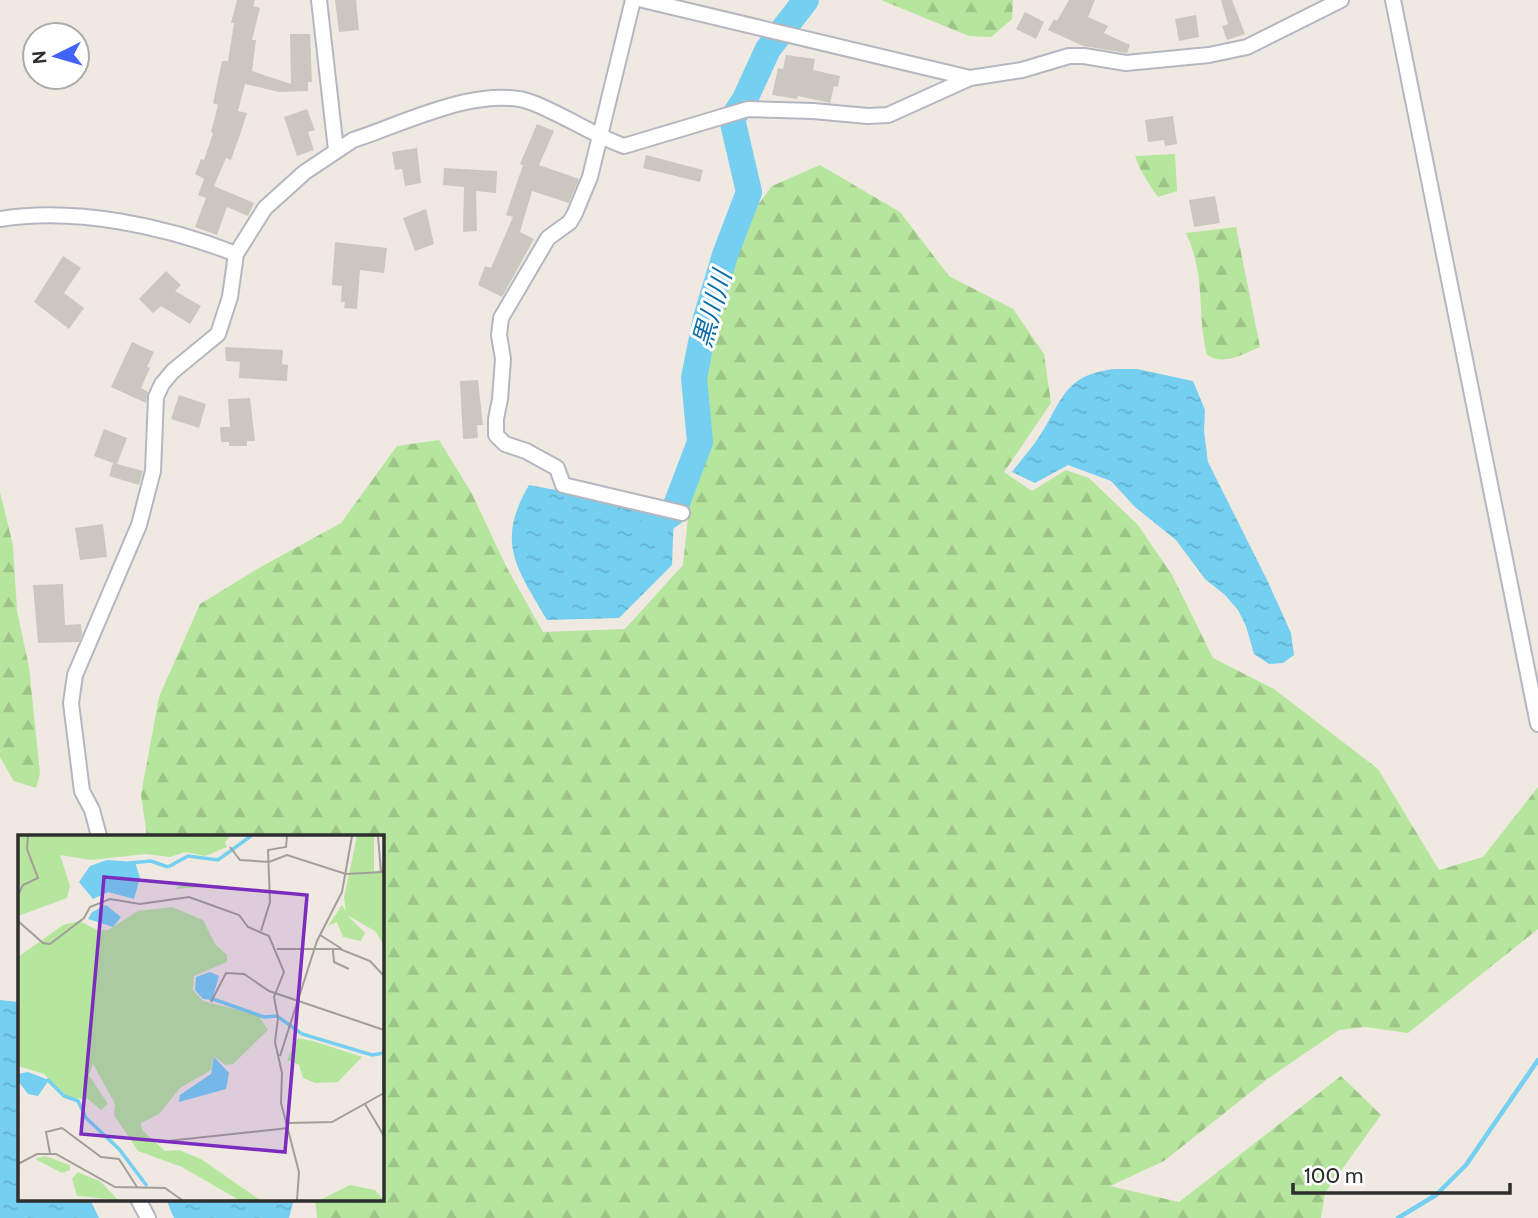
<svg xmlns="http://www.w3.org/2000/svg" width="1538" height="1218" viewBox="0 0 1538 1218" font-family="Cabin,'Noto Sans JP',sans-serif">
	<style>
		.forest { fill: url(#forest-firs) }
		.water { fill: url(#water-ripples) }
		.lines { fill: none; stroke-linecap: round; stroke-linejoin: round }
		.stream { stroke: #75cff0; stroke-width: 4.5 }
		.river { stroke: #75cff0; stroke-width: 26 }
		.building { fill: #cbc7bf }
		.minor-casing { stroke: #b4b7c1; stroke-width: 18 }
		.minor { stroke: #fff; stroke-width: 14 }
		.labels { text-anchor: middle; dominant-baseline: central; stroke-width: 6; stroke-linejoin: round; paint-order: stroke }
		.water-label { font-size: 26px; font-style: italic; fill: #0d6fa3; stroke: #fff }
		.inset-river { fill: none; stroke: #75cff0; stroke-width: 3.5 }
		.inset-road { fill: none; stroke: #a29e99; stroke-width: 2 }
		.view { fill: #7b2cbf; fill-opacity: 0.15; stroke: #7b2cbf; stroke-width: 3.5 }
		.inset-edge { fill: none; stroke: #2e2e2e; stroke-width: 3.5 }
	</style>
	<defs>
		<pattern id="forest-firs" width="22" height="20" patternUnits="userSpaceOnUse" patternTransform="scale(1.75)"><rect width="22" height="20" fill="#b6e59e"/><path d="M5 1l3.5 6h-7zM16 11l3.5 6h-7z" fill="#9dc588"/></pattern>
		<pattern id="water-ripples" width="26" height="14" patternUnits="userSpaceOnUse" patternTransform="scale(1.75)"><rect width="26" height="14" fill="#75cff0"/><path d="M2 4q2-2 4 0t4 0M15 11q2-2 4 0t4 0" fill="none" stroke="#66b2ce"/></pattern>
	</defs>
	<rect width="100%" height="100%" fill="#efe9e1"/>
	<path class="forest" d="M881,0H1013L1012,19L991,37L969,36Z
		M1175,154L1177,191L1158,197C1149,184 1140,171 1135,156Z
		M820,165L900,212L949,276L1013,309L1044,354L1051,403L1004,472L1032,491L1066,470L1089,478L1138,525L1172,575L1213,658L1274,689L1378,769L1439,870L1483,857L1538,787V929L1408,1033L1366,1027L1339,1030L1266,1080L1164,1161L1110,1186L1179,1202L1341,1076L1381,1115L1325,1193L1321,1218H317L315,1199H382V836H147L141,795L159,697L200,604L259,568L341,523L397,446L439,440L471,492L507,568L543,632L625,629L683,565L690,498L709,448L700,386L718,307L739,230L772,186Z
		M1236,227L1260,347C1243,354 1225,366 1207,355C1196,310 1207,279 1186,233Z
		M0,492L13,545L17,611L29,667L40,774L36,788L14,781L0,757Z"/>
	<path class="water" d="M1115,369H1137L1193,381L1205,410L1204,431L1208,462L1268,582L1291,633L1294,655L1283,663L1269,664L1254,654L1246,626L1238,610L1225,595L1205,579L1176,540L1135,507L1111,481L1068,465L1035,483L1012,472C1021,460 1031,449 1039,437C1064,399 1063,375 1115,369Z
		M529,485L674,512L672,565L619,618L547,620C517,568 495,543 529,485Z
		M0,1000L19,1002V1199H90L99,1218H0Z
		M166,1199H294L289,1218H174Z"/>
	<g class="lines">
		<path class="stream" d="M1398,1218L1436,1195L1466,1165L1538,1060"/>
		<path class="river" d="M652,528L673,513L700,442L694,378L706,318L725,255L749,192L732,119L745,99L768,49L806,0"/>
	</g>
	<path class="building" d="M237,0H255L253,6L260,8L252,40H256L252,71L291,84L290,34H310L312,82H308V91L279,92L245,84L238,111L247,113L242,129L231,160L226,158L214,186L254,203L248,216L227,207L217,235L195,227L206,198L198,195L204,179L195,174L201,159L204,160L213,133L211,132L218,105L213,103L222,61H228L234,23H231Z
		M335,0H356L359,30L339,32Z
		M1069,0H1095L1088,17L1108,26L1104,33L1130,45L1127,53L1083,46L1048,30L1054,19L1057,21Z
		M1221,0H1232L1245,34L1227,40L1222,26L1228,24Z
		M1025,12L1044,22L1036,39L1016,29Z
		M1196,15L1199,37L1179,41L1175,19Z
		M786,55L815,59L813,70L840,76L838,87L834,86L830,103L798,96L797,99L772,95L778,68L783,69Z
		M307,109L315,130L308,132L314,150L297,156L284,117Z
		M1173,116L1177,144L1165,146L1164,140L1148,142L1145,120Z
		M537,124L554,131L539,165L579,179L569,203L532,191L520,232L534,239L502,297L478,285L485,266L491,268L513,217L506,215L523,165L520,164Z
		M417,148L421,183L405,186L402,169L395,170L392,152Z
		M646,155L703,170L700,182L643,168Z
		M444,168L497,171L496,193L476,191L477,231L463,232L464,187L443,185Z
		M1215,196L1220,223L1194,227L1189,200Z
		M426,209L434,244L415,251L403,218Z
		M335,242L387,248L384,273L360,270L357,309L344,308L345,302H341L342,286L332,285Z
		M63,256L81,268L64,293L84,308L69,329L34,302Z
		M166,271L181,285L175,291L201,306L190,324L161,306L153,313L139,299Z
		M132,342L154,352L147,367L150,368L141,388L148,392L146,403L111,387Z
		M225,347L283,350L282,364L288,365L287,381L239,378L240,362L226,361Z
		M478,380L483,425H477L478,438L463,439L460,381Z
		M179,395L206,404L199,428L171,419Z
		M250,398L255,441H247V446H229V442H221L220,427H230L228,399Z
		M104,429L127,438L117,464L143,471L139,485L109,476L113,463L94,456Z
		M103,524L107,557L80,560L75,528Z
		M63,584L65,625L81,624L82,634L79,642L38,643L33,585Z"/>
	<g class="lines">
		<g class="minor-casing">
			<path id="minor" d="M319,0L336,150
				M633,0L590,177L575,213L570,222L548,238L501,318L499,335L503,359L500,399L496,419V435L505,444L526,451L557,468L563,485L682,513
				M643,0L970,78
				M1393,0L1538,724
				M0,219C76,207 165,226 236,254
				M99,836L92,810L82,791L71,703L75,675L139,525L153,471L156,397L162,384L173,371L218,334L230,297L236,254L265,208L305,172L353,140C403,124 482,83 533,103C564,115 593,135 624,146L748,109L813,111L868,116L888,115L970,78L1022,70L1069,56H1084L1126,63L1209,55L1247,47L1341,0
				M138,1199L148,1218"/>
		</g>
		<use href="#minor" class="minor"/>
	</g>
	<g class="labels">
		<g class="water-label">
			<text transform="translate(712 309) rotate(-74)">黒川川</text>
		</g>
	</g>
	<g transform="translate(18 835)">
		<rect width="366" height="366" fill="#efe9e1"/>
		<path d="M0,1H212L207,7L209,12L187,21L167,17L152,22L128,19L73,25L42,20L52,51L49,63L0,81ZM339,1H356V36L366,35V110L357,96L329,80L347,98L343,106L325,102L319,87L310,91L324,70L328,77L326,63ZM167,47L202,51L210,50L157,54ZM154,72L185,85L197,109L209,120V127L176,141L175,155L185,166L240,180L250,195L215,229L207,230L196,221L193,235L162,253L141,279L123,288L124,295L147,316L161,315L183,324L242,365H221L164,332L120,316L96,280L97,269L75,229L71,240L90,269L83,275L70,264L51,263L26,239L0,231V122L45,90L62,86L79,95H90L120,76ZM280,203L295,206L344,222L320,247L297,248L285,243L281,230L269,225ZM27,321L52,330V335L44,338L17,324ZM60,337L83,347L100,365L59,361L54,344ZM332,350L357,355L366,365H302Z" fill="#b6e59e"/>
		<path d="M89,25L117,27L122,43L116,64L90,57L75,64L61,47L72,31ZM88,70L103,82L95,92L70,84L74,77ZM192,137L201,141L194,165L185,164L177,155L178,142ZM196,222L211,238L208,254L161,267L162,260L193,239ZM10,237L31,245L20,261L10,259L0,246V239Z" fill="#75cff0"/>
		<path class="inset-river" d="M111,28L133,26L150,32M150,32L170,21L200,25L233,1M192,163L246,182L259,181L284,199L354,220L366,218M29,244L46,261L60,266L68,283L101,314L129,351"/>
		<path class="inset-road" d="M360,1L363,37M212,12L222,25L251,27L269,20L328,39L366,37M0,60L5,50L20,43L9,14L10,1M0,86L25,108L32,109L66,83L72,72L92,64L122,69L171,62L221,80L230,92L251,101L266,137L256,162L260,183L257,207L264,238L263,268L281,337L279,365M243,96L252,67L250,15L268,12L269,1M302,100L324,114M259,114H322L352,126L366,141M315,115L316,127L331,134M193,167L208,138L226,139L251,156L366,195M262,221L299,106L324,57L334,1M365,259L366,201M347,269L366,301M271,288L314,287L366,258M140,307L271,293M32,318L28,297L44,293L83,322L101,324L119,352M0,329L19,319H38L97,352L147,353L164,365"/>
		<path class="view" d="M86,42L289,60L267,317L63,299Z"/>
		<rect width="366" height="366" class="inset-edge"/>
	</g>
	<g transform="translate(56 56) rotate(265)"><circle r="33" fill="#ffffff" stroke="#ababab" stroke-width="2"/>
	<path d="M0-5L12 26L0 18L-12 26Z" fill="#4264fb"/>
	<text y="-10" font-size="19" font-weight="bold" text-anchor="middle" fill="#2e2e2e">N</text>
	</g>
	<path d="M1293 1183v10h217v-10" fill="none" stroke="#2e2e2e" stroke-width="3.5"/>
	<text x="1304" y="1183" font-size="21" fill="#2e2e2e" stroke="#ffffff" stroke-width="5" paint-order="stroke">100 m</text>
</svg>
